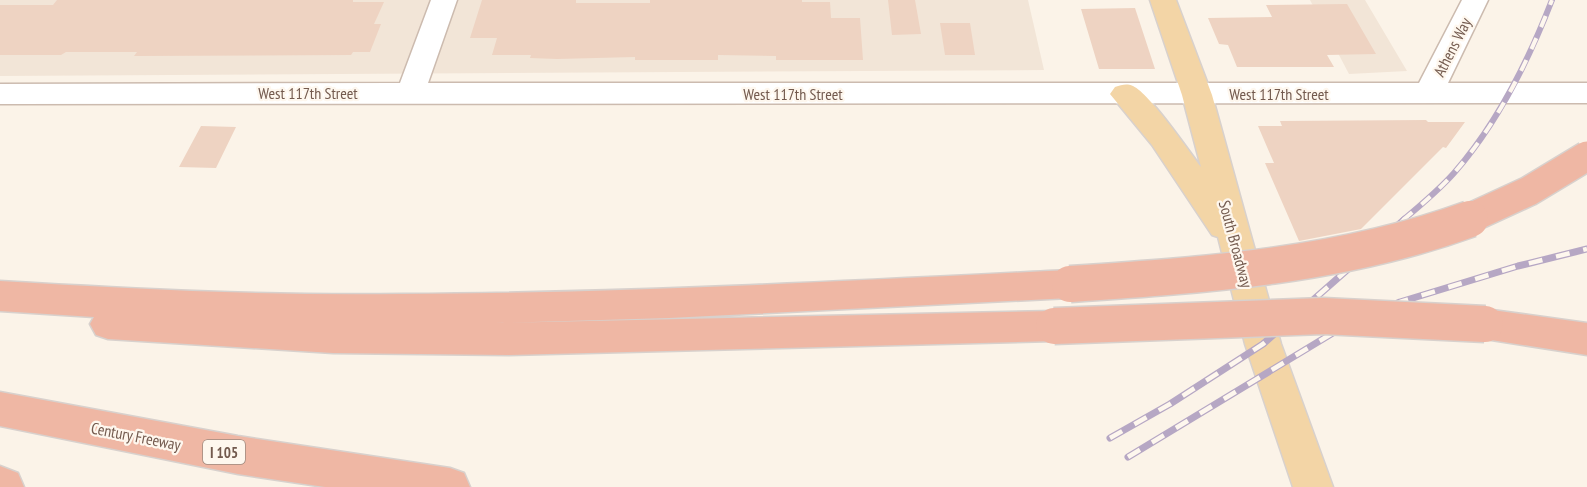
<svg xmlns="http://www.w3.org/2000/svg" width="1587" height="487" viewBox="0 0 1587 487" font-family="'PT Sans Narrow',sans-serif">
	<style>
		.residential { fill: #f2e5d7 }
		.building { fill: #eed3c2 }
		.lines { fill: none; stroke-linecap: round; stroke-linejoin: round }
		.minor-casing { stroke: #ccbbaf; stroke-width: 3 }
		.major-casing { stroke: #d8d1cd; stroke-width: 3 }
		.highway-casing { stroke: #d8d1cd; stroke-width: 3 }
		.minor { fill: #fff; fill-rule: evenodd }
		.major { fill: #f3d5a6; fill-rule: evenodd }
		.highway { fill: #efb7a4; fill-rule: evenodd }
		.rail-far1-casing { stroke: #b6a7c4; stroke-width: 6 }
		.rail-casing { stroke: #b6a7c4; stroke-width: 7 }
		.rail-far1 { stroke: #fef7ee; stroke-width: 4; stroke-dasharray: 12; stroke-linecap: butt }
		.rail { stroke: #fef7ee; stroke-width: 4.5; stroke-dasharray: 14; stroke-linecap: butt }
		.highway-bridge-far1-casing { stroke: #d8d1cd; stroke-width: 32; stroke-linecap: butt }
		.highway-bridge-casing { stroke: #d8d1cd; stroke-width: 39; stroke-linecap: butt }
		.highway-bridge-far1 { stroke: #efb7a4; stroke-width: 29 }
		.highway-bridge { stroke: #efb7a4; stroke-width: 36 }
		.labels { text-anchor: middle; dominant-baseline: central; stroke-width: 4.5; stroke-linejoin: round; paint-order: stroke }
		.shield { fill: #fef7ee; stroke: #9d897e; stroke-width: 1.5 }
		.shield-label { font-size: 15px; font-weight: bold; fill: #735a4e }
		.street-label { font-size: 16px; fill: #735a4e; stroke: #fef7ee }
	</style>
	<rect width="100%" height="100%" fill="#fbf3e8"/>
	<path class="residential" d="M0,0H1028L1044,70L0,76Z
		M1310,0H1365L1407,71L1349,74Z"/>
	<path class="building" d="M57,0H353V2H384L374,24H381L370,52H353L351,55L134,56L137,52H66L61,55H0V5H53Z
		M482,0H576V3H650V0H802V2H830L831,18H860L863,60H776V56L718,55V60H635V57L557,59L530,58L531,55H492L497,38H470Z
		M888,0H915L921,34L892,35Z
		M1347,4L1376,54L1327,55L1334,67H1237L1228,45L1219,44L1208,18L1272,17L1266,5Z
		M1135,8L1155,69H1099L1081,9Z
		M940,23H970L975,55H945Z
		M1426,120L1428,122H1465L1446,148L1443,147L1361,229L1299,241L1265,163H1274L1258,126H1282L1280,121Z
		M201,126L236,127L216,168L179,167Z"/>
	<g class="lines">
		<g class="minor-casing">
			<path id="minor" d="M431,0H457L428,83H1419L1462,0H1488L1448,83H1587V103L0,104V84L400,83Z"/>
		</g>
		<g class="major-casing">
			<path id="major" d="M1150,0H1176L1212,95L1281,344L1333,487H1293L1245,344L1218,237L1212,235L1152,145L1110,94L1115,87C1122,85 1126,83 1133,86C1150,94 1188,150 1201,167L1182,95Z"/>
		</g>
		<g class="highway-casing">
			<path id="highway" d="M1070,270L1082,274L1087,284L1082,294L1070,298L669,318L495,323L1054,311L1066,315L1072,326L1066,337L1054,341L509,355L333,353L108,339L96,335L90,324L94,317L0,311V281C134,289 269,296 403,294C626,293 848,281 1070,270Z
				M1485,309L1587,323V355L1485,339L1473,335L1467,324L1473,313Z
				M0,392L238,436L450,468L464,473L470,487H325L238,474L0,426Z
				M0,466L18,473L24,487H0Z"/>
		</g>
		<use href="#minor" class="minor"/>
		<use href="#major" class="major"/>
		<use href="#highway" class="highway"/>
		<g class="rail-far1-casing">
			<path id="rail-far1" d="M1403,220C1421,205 1439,190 1454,173C1498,123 1528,62 1552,0"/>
		</g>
		<g class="rail-casing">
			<path id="rail" d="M1110,438L1170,404L1263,344L1405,219
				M1128,457L1341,328L1400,302L1518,266L1587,249"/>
		</g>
		<use href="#rail-far1" class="rail-far1"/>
		<use href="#rail" class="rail"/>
		<g class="highway-bridge-far1-casing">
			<path id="highway-bridge-far1" d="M1466,220L1529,191L1587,156"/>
		</g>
		<g class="highway-bridge-casing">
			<path id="highway-bridge" d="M1070,284C1205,275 1341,266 1470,219
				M1054,326L1323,316L1485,324"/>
		</g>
		<use href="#highway-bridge-far1" class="highway-bridge-far1"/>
		<use href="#highway-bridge" class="highway-bridge"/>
	</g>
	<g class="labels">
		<rect class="shield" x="203" y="440" width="42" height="24" rx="4.5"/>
		<g class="shield-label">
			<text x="224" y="452">I 105</text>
		</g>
		<g class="street-label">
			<text transform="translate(1452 47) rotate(-63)">Athens Way</text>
			<text x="308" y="93">West 117th Street</text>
			<text x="793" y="94">West 117th Street</text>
			<text x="1279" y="94">West 117th Street</text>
			<text transform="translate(1236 244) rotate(75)">South Broadway</text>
			<text transform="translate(136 436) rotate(11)">Century Freeway</text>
		</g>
	</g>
</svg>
